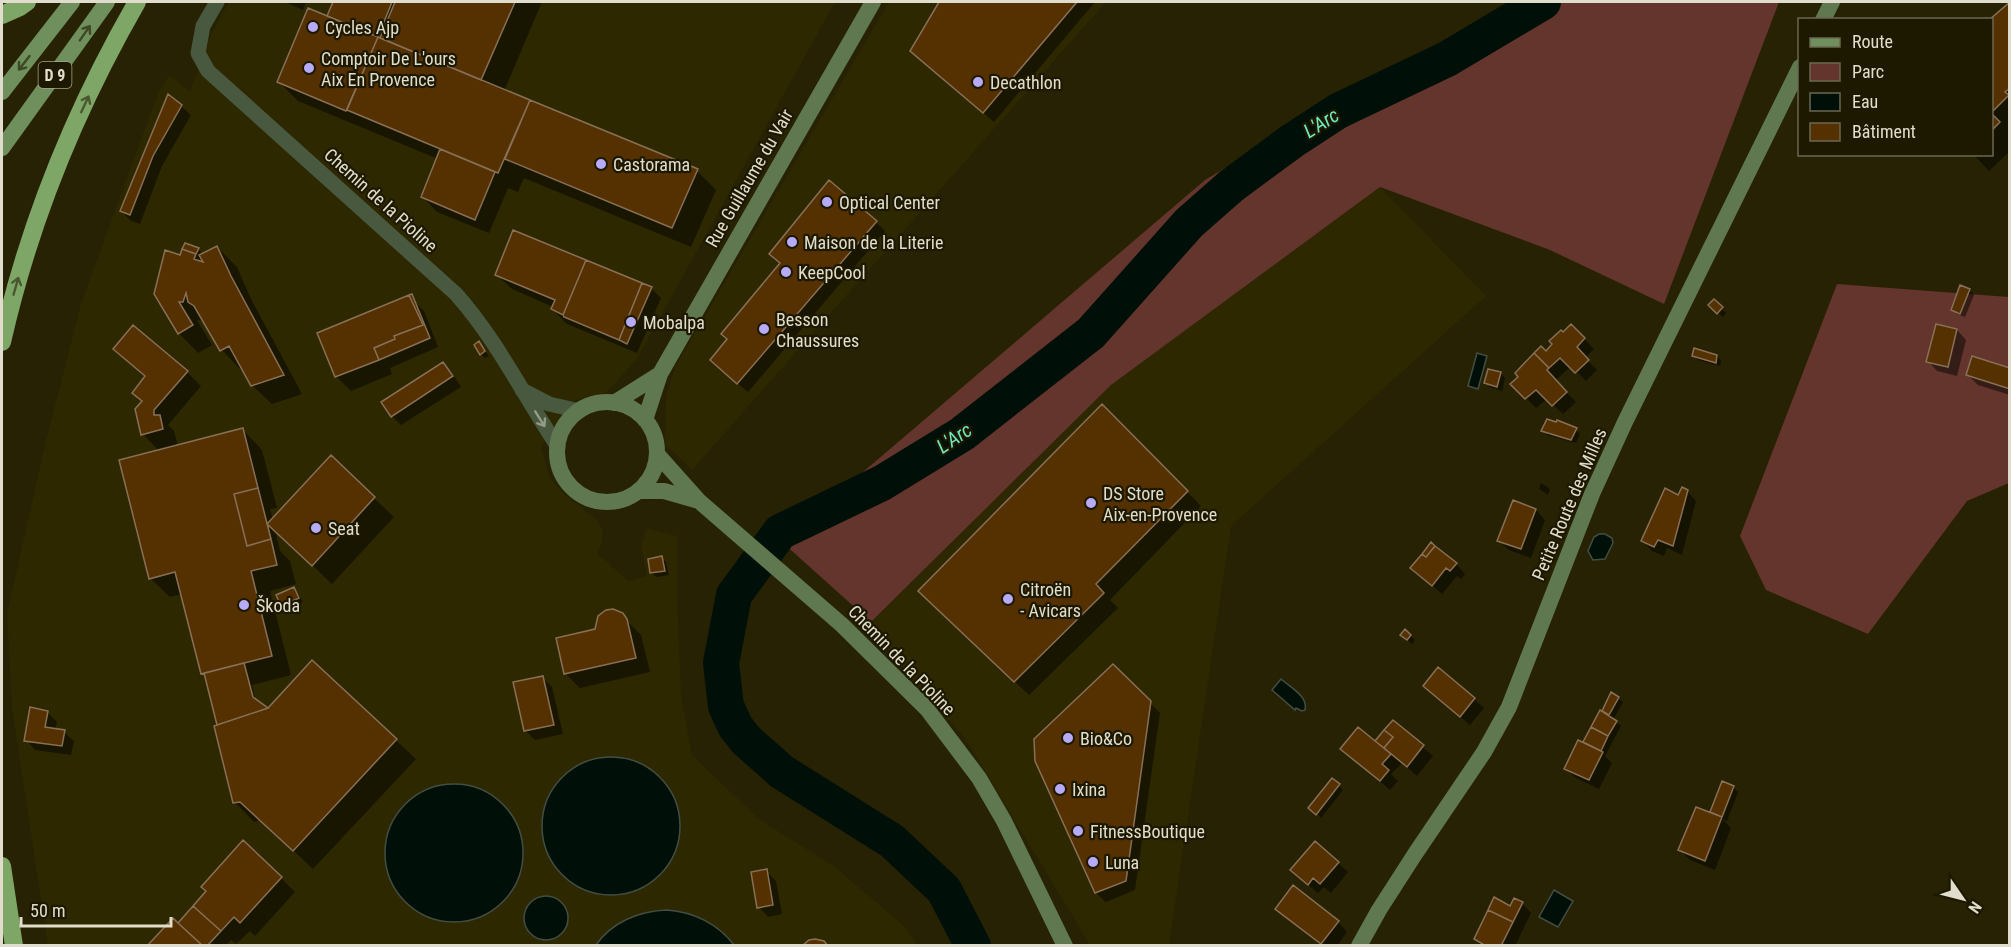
<svg xmlns="http://www.w3.org/2000/svg" width="2011" height="947" viewBox="0 0 2011 947" font-family="'Roboto Condensed',sans-serif">
	<style>
		.built { fill: #2e2800 }
		.green { fill: #63352c }
		.water { fill: #001008; stroke: #434e43; stroke-width: 1.5 }
		.shadow { fill: #0007 }
		.lines { fill: none; stroke-linecap: round; stroke-linejoin: round }
		.river { stroke: #001008; stroke-width: 36 }
		.building { fill: #553000; stroke: #887057; stroke-width: 1.5 }
		.minor { stroke: #495940; stroke-width: 15 }
		.secondary { stroke: #5f7850; stroke-width: 16 }
		.primary { stroke: #6f905c; stroke-width: 16 }
		.motorway { stroke: #7ea667; stroke-width: 18 }
		.oneway { stroke: #3e4825 }
		.oneway2 { stroke: #49582e }
		.oneway3 { stroke: #949b86 }
		.poi-dot { fill: #b7abf8; stroke: #1d1800; stroke-width: 2 }
		.labels { text-anchor: middle; dominant-baseline: central; stroke-width: 4.5; stroke-linejoin: round; paint-order: stroke }
		.shield { fill: #1d1800; stroke: #a6a28f; stroke-width: 1.5 }
		.shield-label { font-size: 16px; font-weight: bold; fill: #e0ddcc }
		.poi-label { font-size: 18px; fill: #e0ddcc; stroke: #1d1800; text-anchor: start }
		.street-label { font-size: 18px; fill: #e0ddcc; stroke: #1d1800 }
		.water-label { font-size: 20px; font-style: italic; fill: #6ce9bf; stroke: #1d1800 }
	</style>
	<rect width="100%" height="100%" fill="#272203"/>
	<path class="built" d="M229,2H835L637,359L606,393L572,401L541,448L550,478L562,492L598,521L603,533L601,545L597,553L628,581L647,576L641,545L647,528L677,536V589L681,696L692,755L759,819L835,867L904,926L917,945L48,946L12,708L7,613L45,445L81,304L158,93L169,75L190,91L211,35Z
		M889,2H1106L692,470L665,444L666,396L675,367Z
		M1380,187L1486,296L1231,526L1169,945H1090L965,738L867,627L1111,385Z"/>
	<path class="green" d="M1515,2H1779L1664,304L1550,250L1380,187L1111,385L871,622L772,533L856,478L1205,180L1350,93Z
		M1837,284L2009,297V483L1967,501L1868,634L1766,590L1740,536Z"/>
	<path class="water" d="M1477,353L1487,356L1478,389L1468,386Z
		M1599,534H1605L1612,538L1613,543L1605,559L1593,560L1588,551L1594,537Z
		M1281,679C1291,688 1308,696 1305,710L1302,711L1296,708L1295,710L1272,690Z
		M542 826a69 69 0 1 1 138 0a69 69 0 1 1-138 0Z
		M385 853a69 69 0 1 1 138 0a69 69 0 1 1-138 0Z
		M1554,890L1573,901L1558,927L1539,917Z
		M524 918a22 22 0 1 1 44 0a22 22 0 1 1-44 0Z
		M667,910C694,912 718,924 734,945H596C612,922 639,911 667,910Z"/>
	<path class="shadow" d="M285,2H306L303,10Z
		M335,2H542L504,91L697,171L716,190L691,247L524,178L518,192L508,188L489,233L437,212L423,197L438,159L298,101L279,82L328,17Z
		M940,2H1095L994,122L912,51Z
		M2010,3V151L1989,171L1973,154H1992V133L1996,128L1994,126L1992,128V83L1995,80L1992,77L1991,20Z
		M181,106L191,115L162,166L140,224L131,221L121,211Z
		M876,222L885,231L748,392L721,370L728,339L781,264L771,254Z
		M217,247L237,267L250,297L302,394L272,404L252,385L243,369L241,370L222,350L203,318L202,321L197,320L212,345L198,353L179,333L155,294L181,257L198,249L204,255Z
		M497,275L651,288L661,298L637,353L567,324L552,309L553,307L512,289Z
		M1969,290L1974,295L1965,317L1957,314L1952,310Z
		M409,296L424,311L438,347L390,368L392,374L351,391L337,377L319,334Z
		M1714,301L1726,313L1723,317L1710,305Z
		M1571,326L1594,349L1585,358L1597,370L1586,381L1571,366L1555,381L1576,402L1563,414L1547,399L1536,408L1512,384Z
		M1957,330L1966,340L1957,376L1937,371L1928,361Z
		M479,343L489,356L485,358L481,354Z
		M115,349L187,372L201,386L168,425L174,431L178,446L243,430L262,450L277,508L270,509L273,520L331,458L394,517L332,584L275,530L280,551L290,561L296,584L270,591L291,675L252,685L256,702L268,710L312,662L416,759L313,869L261,820L254,822L235,802L218,726L206,677L202,673L182,594L170,597L150,578L159,451L143,434V402L146,378Z
		M1694,355L1717,356L1721,360L1720,366L1698,360Z
		M443,364L452,373L461,387L401,425L392,416Z
		M2010,370V395L1978,385L1968,375Z
		M1489,371L1501,374L1505,378L1502,391L1490,387L1486,383Z
		M1102,406L1201,506L1110,600L1118,608L1029,695L934,606Z
		M1543,430H1576L1580,434L1576,443L1547,435Z
		M1541,483L1550,489L1548,495L1539,489Z
		M1687,491L1696,501L1682,555L1667,548L1664,556L1652,551L1643,541L1679,497Z
		M1514,502L1536,510L1545,520L1531,558L1509,550L1499,541Z
		M662,558L666,562L669,575L656,577L652,573Z
		M1456,564L1465,574L1461,579L1457,576L1442,594L1412,568Z
		M294,588L303,602L287,609L282,605Z
		M626,620L641,635L650,672L580,688L565,673L597,631Z
		M1405,631L1415,640L1412,644L1407,639Z
		M1113,666L1160,713L1135,890L1106,902L1096,893L1037,761Z
		M1438,669L1484,708L1470,725L1425,686Z
		M542,677L552,687L563,734L535,740L525,730Z
		M1612,694L1623,702L1613,720L1621,726L1605,756L1612,763L1599,789L1576,778L1566,769L1583,744L1600,712L1603,713Z
		M47,712L57,722L55,730L64,732L74,741L71,755L35,750L26,740Z
		M1393,722L1433,756L1417,776L1402,763L1391,774L1398,781L1390,790L1342,749L1380,747Z
		M1332,780L1343,790L1321,818L1315,812Z
		M1733,787L1738,792L1727,821L1722,819L1731,828L1715,870L1690,860L1680,850L1716,816L1711,812Z
		M1338,863L1348,872L1331,893L1324,887L1318,893L1301,879Z
		M766,871L776,881L782,914L768,917L759,907Z
		M281,878L295,892L255,936L250,931L236,944L231,940L225,946H149L178,925Z
		M1522,903L1531,913L1515,946H1482L1475,939L1510,908Z
		M1277,909L1338,922L1347,932L1337,946H1322Z"/>
	<g class="lines">
		<path class="river" d="M973,946L944,890L892,841L782,772L746,740L735,726L726,706L721,663L734,595L780,532L882,483L962,434L1091,333L1189,223L1231,186L1292,141L1338,111L1447,59L1543,2"/>
	</g>
	<path class="building" d="M333,2H392L378,37L327,16Z
		M395,2H515L481,80L380,38Z
		M939,2H1077L983,113L910,51Z
		M2010,2V88L2005,92L2009,95L1992,112V20H1989Z
		M308,8L378,37L346,111L277,82Z
		M378,37L530,100L498,173L347,110Z
		M168,94L182,105L153,156L130,215L120,211Z
		M530,100L698,169L672,228L505,159Z
		M1992,114L2000,122L1992,130Z
		M440,149L495,172L475,220L421,197Z
		M829,180L877,221L737,384L710,360L727,339L721,334L780,263L769,254Z
		M513,230L586,260L563,315L551,309L555,300L495,275Z
		M185,243L199,248L196,254L182,249Z
		M217,246L231,276L284,375L251,386L229,346L220,351L194,306L188,302L186,293L183,302H179L193,325L178,334L154,294L165,250L180,255L182,249L196,254L194,259L203,262L199,255Z
		M586,260L642,283L619,340L564,317L563,315Z
		M642,283L652,287L627,344L619,340Z
		M1960,285L1970,289L1960,314L1951,310Z
		M412,294L430,338L379,360L374,348L395,339L394,336L423,325L409,295Z
		M409,295L423,325L394,336L395,339L374,348L379,360L335,377L317,333Z
		M1714,299L1723,307L1717,314L1708,305Z
		M1571,324L1585,338L1577,347L1589,360L1575,373L1560,358L1549,368L1534,353L1541,346L1546,351L1552,344L1549,341L1561,330L1563,332Z
		M1936,324L1957,329L1948,367L1926,362Z
		M133,325L188,371L154,410V415H160L163,429L141,435L135,409L142,401L132,393L145,376L113,349Z
		M479,341L485,351L480,355L474,345Z
		M1694,348L1717,355L1716,363L1692,356Z
		M1534,353L1549,368L1547,370L1567,392L1552,406L1536,390L1525,399L1510,384L1518,377L1515,373Z
		M1972,356L2010,368V389L1966,375Z
		M443,362L453,376L391,417L381,402Z
		M1488,369L1501,372L1497,387L1484,383Z
		M1102,404L1188,491L1096,584L1104,593L1014,682L918,591Z
		M1547,419L1556,422L1557,420L1577,428L1571,440L1541,431Z
		M243,428L258,488L234,494L247,546L271,539L277,565L251,571L272,656L201,674L175,572L149,579L119,460Z
		M331,455L375,497L312,566L267,524Z
		M1682,487L1688,490L1673,546L1658,540L1654,547L1641,541L1665,488L1678,495Z
		M258,488L271,539L247,546L234,494Z
		M1513,500L1536,509L1521,549L1497,541Z
		M1431,542L1435,546L1426,557L1422,554Z
		M1435,546L1457,563L1450,571L1446,568L1432,586L1410,568L1422,554L1426,557Z
		M662,556L665,571L650,573L648,559Z
		M294,587L299,598L281,606L276,595Z
		M613,609L623,613L627,619L636,658L564,674L556,638L595,629L598,616L606,610Z
		M1405,629L1411,635L1407,640L1400,635Z
		M312,660L397,739L293,851L240,802L233,803L214,726L268,708Z
		M244,663L253,697L268,708L217,725L204,673Z
		M1113,664L1151,701L1126,881L1095,893L1035,761L1034,739Z
		M1438,667L1475,698L1460,717L1423,686Z
		M543,676L554,725L524,731L513,682Z
		M1611,692L1619,697L1609,715L1602,711Z
		M30,707L48,711L45,727L65,730L62,746L24,741Z
		M1600,710L1617,721L1608,736L1591,727Z
		M1393,720L1424,745L1407,767L1384,748L1393,737L1384,730Z
		M1358,727L1391,754L1382,764L1389,770L1380,781L1340,749Z
		M1591,727L1608,736L1601,751L1583,742Z
		M1384,730L1393,737L1384,748L1375,741Z
		M1578,740L1603,752L1589,780L1564,769Z
		M1332,778L1340,784L1316,815L1308,808Z
		M1722,781L1734,786L1722,817L1710,812Z
		M1696,807L1722,817L1705,861L1678,850Z
		M243,840L282,877L240,923L234,917L221,931L193,906L206,891L201,887Z
		M1315,841L1339,862L1320,884L1313,878L1308,885L1290,870Z
		M767,869L773,905L757,908L751,872Z
		M1293,885L1339,921L1321,944L1275,909Z
		M1494,897L1510,906L1514,898L1523,902L1513,922L1488,910Z
		M193,906L221,931L207,946H203L178,923Z
		M1488,910L1513,922L1501,946H1486L1474,939Z
		M173,918L178,923L203,946H147Z
		M815,939L824,941L828,946H802L809,940Z"/>
	<g class="lines">
		<path class="minor" d="M217,2L203,26L198,53L208,71L456,294C497,340 524,396 558,447
			M522,390L549,404L580,411"/>
		<path class="secondary" d="M1823,20L1832,2
			M557 452a50 50 0 1 1 100 0a50 50 0 1 1-100 0Z
			M614,403L660,374
			M645,420L660,374L873,2
			M657,454L699,501L842,625L927,709L979,778L1004,821L1065,946
			M639,491H664L699,501
			M1359,946L1379,910L1415,854L1484,752L1509,707L1592,494L1625,422L1800,67"/>
		<path class="primary" d="M2,92L72,2
			M2,148L107,2"/>
		<path class="motorway" d="M2,15L20,7L27,2
			M2,342C29,223 76,108 137,2
			M2,866L14,946"/>
	</g>
	<defs><path id="oneway-shaft" d="M-6 0H5M1.5-3L5.5 0L1.5 3" fill="none" stroke-width="1.6" stroke-linecap="round" stroke-linejoin="round" transform="scale(1.5)"/></defs>
	<g class="oneway">
		<use href="#oneway-shaft" transform="translate(85 33) rotate(-55)"/>
		<use href="#oneway-shaft" transform="translate(24 63) rotate(128)"/>
	</g>
	<g class="oneway2">
		<use href="#oneway-shaft" transform="translate(85 104) rotate(-65)"/>
		<use href="#oneway-shaft" transform="translate(16 286) rotate(-74)"/>
	</g>
	<use class="oneway3" href="#oneway-shaft" transform="translate(540 419) rotate(58)"/>
	<g class="poi-dot">
		<circle cx="313" cy="27" r="6"/>
		<circle cx="309" cy="68" r="6"/>
		<circle cx="978" cy="82" r="6"/>
		<circle cx="601" cy="164" r="6"/>
		<circle cx="827" cy="202" r="6"/>
		<circle cx="792" cy="242" r="6"/>
		<circle cx="786" cy="272" r="6"/>
		<circle cx="631" cy="322" r="6"/>
		<circle cx="764" cy="329" r="6"/>
		<circle cx="1091" cy="503" r="6"/>
		<circle cx="316" cy="528" r="6"/>
		<circle cx="1008" cy="599" r="6"/>
		<circle cx="244" cy="605" r="6"/>
		<circle cx="1068" cy="738" r="6"/>
		<circle cx="1060" cy="789" r="6"/>
		<circle cx="1078" cy="831" r="6"/>
		<circle cx="1093" cy="862" r="6"/>
	</g>
	<g class="labels">
		<rect class="shield" x="38.5" y="62" width="33" height="26" rx="4.5"/>
		<g class="shield-label">
			<text x="55" y="75">D 9</text>
		</g>
		<g class="poi-label">
			<text x="325" y="27">Cycles Ajp</text>
			<text x="321" y="58">Comptoir De L'ours<tspan x="321" dy="21">Aix En Provence</tspan></text>
			<text x="990" y="82">Decathlon</text>
			<text x="613" y="164">Castorama</text>
			<text x="839" y="202">Optical Center</text>
			<text x="804" y="242">Maison de la Literie</text>
			<text x="798" y="272">KeepCool</text>
			<text x="776" y="319">Besson<tspan x="776" dy="21">Chaussures</tspan></text>
			<text x="643" y="322">Mobalpa</text>
			<text x="1103" y="493">DS Store<tspan x="1103" dy="21">Aix-en-Provence</tspan></text>
			<text x="328" y="528">Seat</text>
			<text x="1020" y="589">Citroën<tspan x="1020" dy="21">- Avicars</tspan></text>
			<text x="256" y="605">Škoda</text>
			<text x="1080" y="738">Bio&amp;Co</text>
			<text x="1072" y="789">Ixina</text>
			<text x="1090" y="831">FitnessBoutique</text>
			<text x="1105" y="862">Luna</text>
		</g>
		<g class="street-label">
			<text transform="translate(749 178) rotate(-60)">Rue Guillaume du Vair</text>
			<text transform="translate(381 200) rotate(42)">Chemin de la Pioline</text>
			<text transform="translate(1569 504) rotate(-67)">Petite Route des Milles</text>
			<text transform="translate(902 660) rotate(46)">Chemin de la Pioline</text>
		</g>
		<g class="water-label">
			<text transform="translate(1321 123) rotate(-32)">L'Arc</text>
			<text transform="translate(954 438) rotate(-34)">L'Arc</text>
		</g>
	</g>
	<rect width="2011" height="947" fill="none" stroke="#e0ddcc" stroke-width="6"/>
	<rect x="1798" y="18" width="195" height="138" fill="#1d1800" stroke="#6b6752" stroke-width="1.5"/>
	<rect x="1810" y="38" width="30" height="9" fill="#6f905c" stroke="#6b6752" stroke-width="1.5"/>
	<text x="1852" y="48" font-size="18" fill="#e0ddcc">Route</text>
	<rect x="1810" y="63" width="30" height="18" fill="#63352c" stroke="#6b6752" stroke-width="1.5"/>
	<text x="1852" y="78" font-size="18" fill="#e0ddcc">Parc</text>
	<rect x="1810" y="93" width="30" height="18" fill="#001008" stroke="#6b6752" stroke-width="1.5"/>
	<text x="1852" y="108" font-size="18" fill="#e0ddcc">Eau</text>
	<rect x="1810" y="123" width="30" height="18" fill="#553000" stroke="#6b6752" stroke-width="1.5"/>
	<text x="1852" y="138" font-size="18" fill="#e0ddcc">Bâtiment</text>
	<g transform="translate(1963 899) rotate(125)" stroke="#1d1800" stroke-width="4.5" paint-order="stroke">
	<path d="M0-4.5L10 22L0 15L-10 22Z" fill="#e0ddcc"/>
	<text y="-9" font-size="16" font-weight="bold" text-anchor="middle" fill="#e0ddcc">N</text>
	</g>
	<path d="M21 917v9h150v-9" fill="none" stroke="#e0ddcc" stroke-width="3"/>
	<text x="30" y="917" font-size="18" fill="#e0ddcc" stroke="#1d1800" stroke-width="4.5" paint-order="stroke">50 m</text>
</svg>
